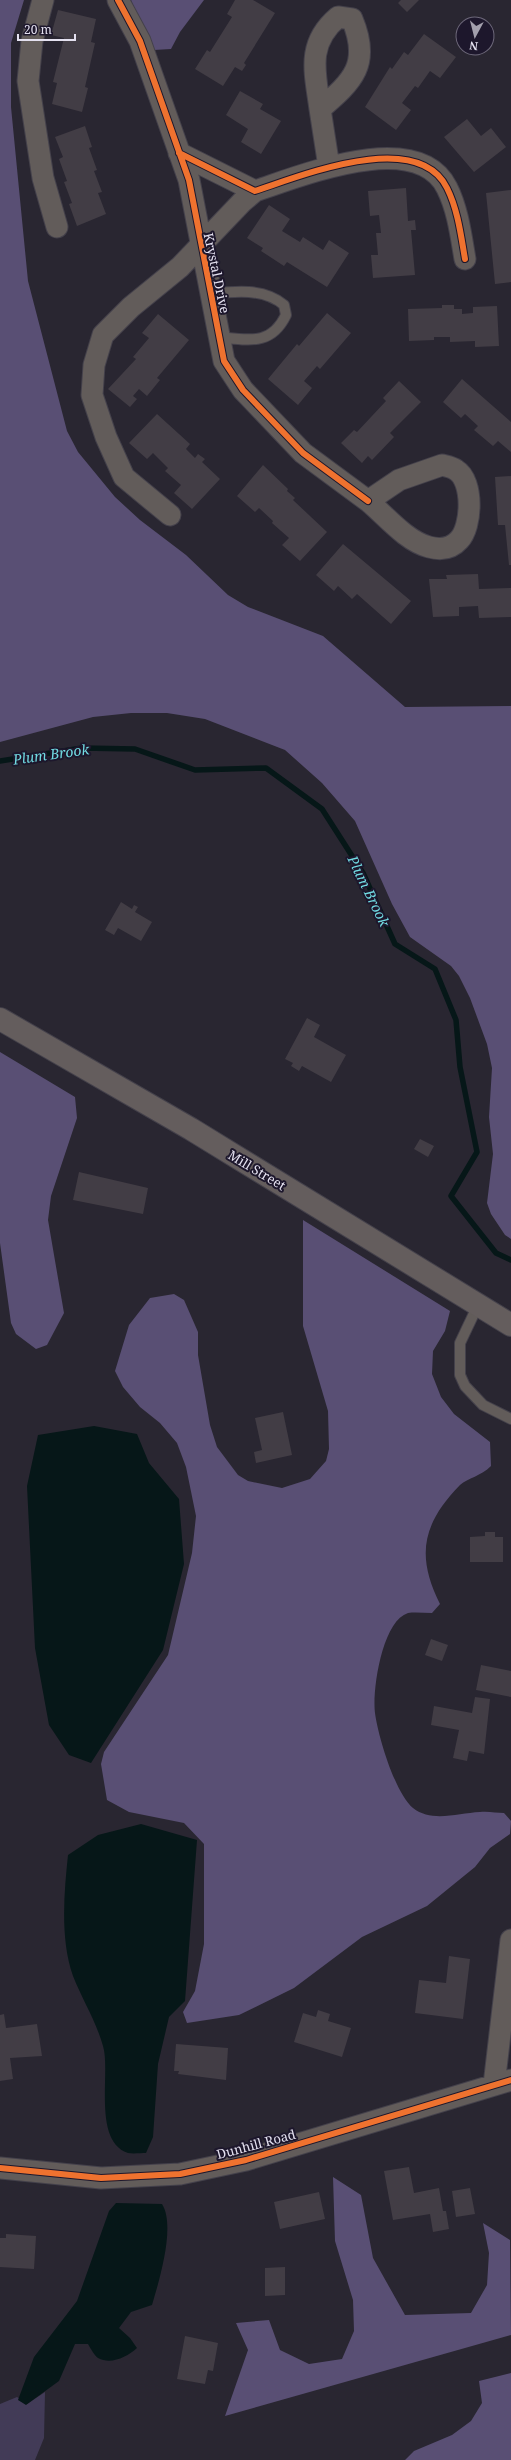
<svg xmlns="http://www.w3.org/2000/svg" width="511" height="2460" viewBox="0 0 511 2460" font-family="'Noto Serif',serif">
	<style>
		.green { fill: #423b57 }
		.forest { fill: #594f74 }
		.water { fill: #061718 }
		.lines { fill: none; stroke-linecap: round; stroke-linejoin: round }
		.stream { stroke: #061718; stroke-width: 5.5 }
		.building { fill: #423d45 }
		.service-casing { stroke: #44414b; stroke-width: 12 }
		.minor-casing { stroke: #44414b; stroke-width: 23 }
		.primary-casing { stroke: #44414b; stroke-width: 24 }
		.service { stroke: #625c5a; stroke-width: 10 }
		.minor { stroke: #625c5a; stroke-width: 21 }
		.primary { stroke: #645d5d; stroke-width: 22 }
		.cycleway-casing { stroke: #1d172c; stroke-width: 8 }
		.cycleway { stroke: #ef722f; stroke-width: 6 }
		.labels { text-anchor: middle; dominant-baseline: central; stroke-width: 4; stroke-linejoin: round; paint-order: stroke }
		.street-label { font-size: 13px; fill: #e4e1f0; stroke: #1d172c }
		.water-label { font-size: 14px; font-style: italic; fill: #71dbe2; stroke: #1d172c }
	</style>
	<rect width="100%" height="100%" fill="#292631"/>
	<path class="green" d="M45,2392L44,2438L35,2460H0V2404L17,2397L27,2404Z"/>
	<path class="forest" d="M0,0H24L11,43V107L28,281L67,431L78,452L115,497L140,520L186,555L228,595L248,607L323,636L405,707L511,706V1239L505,1235L491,1214L487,1203L493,1154L489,1117L492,1068L487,1044L470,998L459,976L451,966L410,937L392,904L355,821L322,783L285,750L205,719L167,713H131L93,717L0,742Z
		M131,0H204L180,32L171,49L154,50L145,35Z
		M0,1052L75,1097L77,1118L51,1196L48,1220L64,1313L47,1345L36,1349L16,1334L11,1323L0,1243Z
		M303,1220L450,1311L445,1331L433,1351L432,1374L441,1397L454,1414L490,1442L491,1466C481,1476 468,1478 460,1485C422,1524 416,1556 440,1604L432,1613C424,1613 415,1612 408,1613C382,1621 372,1691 375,1713C378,1736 395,1793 413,1808C432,1823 458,1813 480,1812C488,1811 497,1813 504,1813L511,1821L510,1834L490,1848L475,1867L427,1906L362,1937L294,1988L239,2015L187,2023L183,2012L195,1991L204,1944V1844L184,1823L129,1812L107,1800L101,1764L104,1752L168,1655L192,1553L196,1516L186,1467L177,1443L160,1423L140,1407L123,1387L115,1371L129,1325L150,1298L174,1294L184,1300L198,1332V1355L210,1425L217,1447L238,1475L248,1481L282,1488L310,1479L326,1461L329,1449L328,1411L303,1326Z
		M333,2177L361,2195L373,2258L405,2315L471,2313L487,2285L489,2253L483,2223L510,2240L511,2335L225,2416L248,2350L236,2323L269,2320L280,2350L309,2364L342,2359L354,2331L353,2300L335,2241Z
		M511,2373V2460H405L414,2451L452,2435L471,2421L482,2403L479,2381Z"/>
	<path class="water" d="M94,1426L137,1434L149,1463L179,1499L184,1564L163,1650L91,1763L69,1755L49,1725L35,1648L27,1486L38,1435Z
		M141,1824L197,1840L185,2001L169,2017L158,2064L153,2137L146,2153C141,2153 133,2154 128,2153C92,2141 111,2071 103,2046C96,2021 82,1999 73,1976C60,1939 64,1893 68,1855L98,1835Z
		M116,2203L162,2204C176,2226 159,2281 152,2305L131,2312L119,2328L130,2338L137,2348C127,2357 111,2365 98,2358C94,2355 91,2349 88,2344H75L59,2381L26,2405L18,2400L34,2357L77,2301L109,2211Z"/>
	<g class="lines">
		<path class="stream" d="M0,761L82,748L135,749L195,770L266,768L322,809L363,873L395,944L435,969L456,1020L460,1067L477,1152L451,1196L496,1253L511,1260"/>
	</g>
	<path class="building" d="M235,0H253L275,13L244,63L246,65L242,71L235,67L223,86L195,69L207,50L210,52L232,17L227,14Z
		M401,0H419L407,12L398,3Z
		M58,10L96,19L91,42L95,43L85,87L88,88L82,112L52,104L57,83L53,82L64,38L51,35Z
		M424,34L456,57L440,78L430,71L418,88L415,86L402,103L411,110L396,130L365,107L390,67L392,69L404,52L408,55Z
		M240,91L263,104L260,109L281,121L261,154L241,142L248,129L226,115Z
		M467,119L481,136L491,128L506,147L474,172L444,137Z
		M85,126L92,147L89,148L97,170L94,171L102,192L98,193L106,214L77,226L69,204L72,203L64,182L67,181L59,159L63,157L55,137Z
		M406,188L408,221L415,220L416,230H411L415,275L373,278L371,255H378L376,233H381L379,215L370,216L368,191Z
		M511,190V282L495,284L486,193Z
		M269,205L290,219L282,231L300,242L303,237L323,250L329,240L349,253L327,287L287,262L284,266L261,251L263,248L247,238Z
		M442,305H454V309H462V314L473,313V307L497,306L499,346L475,347V341L450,342V337H434V340L409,341L408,309L442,308Z
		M327,313L351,333L320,369L317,366L304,381L312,388L298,405L268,379L297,344L299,346Z
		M158,314L189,340L157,378L160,380L147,396L139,389L133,396L137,399L130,407L108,389L136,359L133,357L149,338L142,333Z
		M462,379L511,422V452L498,441L493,446L474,430L478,426L465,414L461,418L443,402Z
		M399,381L421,402L390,433L394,437L372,460L368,456L362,463L341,443L354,430L357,432L386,401L383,398Z
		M157,414L190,444L186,449L195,458L198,454L205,459L202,462L220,479L192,509L174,493L181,485L165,471L168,468L153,453L147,459L129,443Z
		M263,465L288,489L287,491L295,498L293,500L327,532L300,561L282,545L289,538L272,523L273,521L259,508L255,512L237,496Z
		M511,476V565H509L505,525H498L495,477Z
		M343,544L411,601L391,624L357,594L352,599L338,586L334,591L316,575Z
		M478,574L479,589L511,588V617L479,618L478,606L459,607V616L433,617L429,579H447L446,575Z
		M121,902L132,909L134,905L138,907L135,912L152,922L141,941L118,928L114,935L105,930Z
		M307,1018L320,1025L314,1037L346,1055L331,1082L302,1066L299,1071L291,1066L293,1063L285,1059Z
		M420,1139L434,1146L428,1157L414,1149Z
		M79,1172L148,1188L143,1214L73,1200Z
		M283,1412L292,1455L256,1463L254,1452L262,1450L255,1418Z
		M485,1532H495V1537H503V1562H470V1537L485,1536Z
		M431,1639L448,1645L442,1661L425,1655Z
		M481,1665L511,1671V1697L476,1690Z
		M475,1697L490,1699L484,1754L469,1751L467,1761L453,1758L459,1730L431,1725L434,1706L472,1713Z
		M449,1956L470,1959L463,2019L415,2013L419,1980L446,1983Z
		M318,2010L330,2014L328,2021L351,2028L342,2057L294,2042L303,2013L316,2017Z
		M4,2014L6,2028L37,2024L42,2056L10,2058L13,2079L0,2081V2015Z
		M176,2044L228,2048L226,2080L178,2074L179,2071H174Z
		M409,2167L414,2193L439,2188L443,2211H446L449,2229L433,2232L430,2214L393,2220L384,2171Z
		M470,2188L475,2214L456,2217L452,2191Z
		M319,2192L325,2219L280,2229L274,2202Z
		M6,2234L36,2236L34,2269L0,2267V2238H6Z
		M285,2267V2295L265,2296V2268Z
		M185,2336L218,2343L213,2371L208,2370L205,2384L177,2379Z"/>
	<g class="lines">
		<g class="service-casing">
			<path id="service" d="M211,294C235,291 264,288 284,305L286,315C271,346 249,340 219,337
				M478,1305L460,1343V1375L465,1386L483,1405L511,1419"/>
		</g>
		<g class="minor-casing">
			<path id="minor" d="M43,0L32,41L28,81L43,178L57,227
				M118,0L140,41L189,180L224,361L243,390L303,453L368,501
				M338,17L352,19C371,64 353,81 320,109C315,72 306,44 338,17Z
				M320,109L329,167
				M179,153L255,191C301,176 417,128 447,188C458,210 461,236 465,259
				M442,465C446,466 452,467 456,470C474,481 472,527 459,540C451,549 440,550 429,547C406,541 386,516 368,501L399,480Z
				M170,515L124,477L106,437L92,395L94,365L103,335L131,307L180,267L242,202L255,191
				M494,2085L511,1940
				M0,2168L101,2178L180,2174L246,2160L511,2080"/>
		</g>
		<g class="primary-casing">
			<path id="primary" d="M0,1019L191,1129L511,1325"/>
		</g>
		<use href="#service" class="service"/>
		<use href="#minor" class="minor"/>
		<use href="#primary" class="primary"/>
		<g class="cycleway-casing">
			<path id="cycleway" d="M118,0L140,41L189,180L224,361L243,390L303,453L368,501
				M179,153L255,191C301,176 417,128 447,188C458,210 461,236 465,259
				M0,2168L101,2178L180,2174L246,2160L511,2080"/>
		</g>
		<use href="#cycleway" class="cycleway"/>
	</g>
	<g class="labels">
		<g class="street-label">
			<text transform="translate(217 273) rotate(78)">Krystal Drive</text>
			<text transform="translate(257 1170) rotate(31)">Mill Street</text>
			<text transform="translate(256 2144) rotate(-15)">Dunhill Road</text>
		</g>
		<g class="water-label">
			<text transform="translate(51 754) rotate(-8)">Plum Brook</text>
			<text transform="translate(369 891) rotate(64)">Plum Brook</text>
		</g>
	</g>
	<g transform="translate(475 36) rotate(187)"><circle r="19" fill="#1d172c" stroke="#6d687a"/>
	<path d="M0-3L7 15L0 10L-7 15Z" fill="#a3a0ad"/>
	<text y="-6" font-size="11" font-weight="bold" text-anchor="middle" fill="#e4e1f0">N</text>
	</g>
	<path d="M18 34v6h57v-6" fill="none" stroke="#e4e1f0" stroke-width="2"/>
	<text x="24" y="34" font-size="12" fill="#e4e1f0" stroke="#1d172c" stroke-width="3" paint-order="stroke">20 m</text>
</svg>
